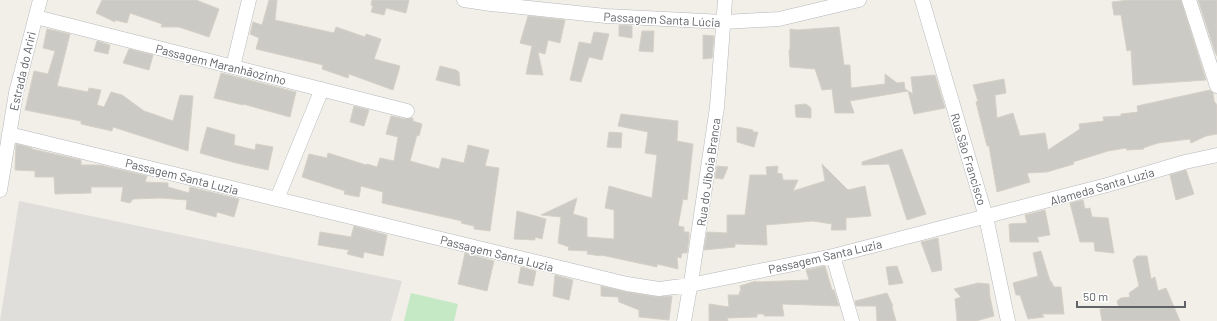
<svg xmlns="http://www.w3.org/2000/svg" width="1217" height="321" viewBox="0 0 1217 321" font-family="Barlow,sans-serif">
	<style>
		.industrial { fill: #e0deda }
		.green { fill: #c5e8c5 }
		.building { fill: #cccac5; stroke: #d6d1c6 }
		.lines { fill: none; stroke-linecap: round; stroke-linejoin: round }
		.street-casing { stroke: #b5b8bc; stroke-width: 15 }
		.street { stroke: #fff; stroke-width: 14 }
		.labels { text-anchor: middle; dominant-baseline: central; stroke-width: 3; stroke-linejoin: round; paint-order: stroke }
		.street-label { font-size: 12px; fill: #5f6368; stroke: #fff }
	</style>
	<rect width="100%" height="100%" fill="#f1efe8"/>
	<path class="industrial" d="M19,201L402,281L391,321H0Z"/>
	<path class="green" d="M411,293L458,304L454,321H404Z"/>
	<path class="building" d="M102,0H196L219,9L209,37L179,27H161L162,24L130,13L127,23L115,20V22L96,13Z
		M269,0H277L275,20L334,33L336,27L365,37L366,34L381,39L374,59L400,66L393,90L349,74L348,78L322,69L323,65L256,49L259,38L250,34L253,22L262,25Z
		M372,0H409L406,13L386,8L384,15L371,12L373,6L371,5Z
		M1129,0H1181L1206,80L1133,85L1131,50L1127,51L1121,15H1114L1112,2Z
		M1198,0H1217V56L1215,52Z
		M528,16L565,20L560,43L548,40L545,54L538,52L543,75L526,74L532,46L520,43Z
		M619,25L632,26V38L619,36Z
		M839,27L844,65H850L851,88L885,84V74L897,83L904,82L905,89L913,94L911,77L935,75L945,108L914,114L908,91L850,101L854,113H835L832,89L822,90L815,69L790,67L789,50H790V29L797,30Z
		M47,29L70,34L57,86L88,92L89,88L101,90L97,105L104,107L111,92L122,95L144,111L173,121L180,95L193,96L188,151L113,127L112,131L81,124V121L25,110L34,71L48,74L55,51L43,48Z
		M642,31H654L653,52L639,51Z
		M594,32L609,34L602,60L589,57L581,82L570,80L579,42L591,44Z
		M703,35L714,36L712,58L703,59Z
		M97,41L110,45L108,54L94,51Z
		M129,49L153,55L149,70L123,63Z
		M440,66L456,70L459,72L460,86L436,80Z
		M221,73L296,92L290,117L243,104V105L214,98Z
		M1004,79L1006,93L995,95L997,118L1013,113L1020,136L1045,133L1048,150L1080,129L1079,124L1104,121L1103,117L1121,116V114L1138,112L1137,106L1210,90L1213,93L1214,101L1217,105V134L1206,136L1191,143L1190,139L1158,143L1143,148L1144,149L1127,150L1126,148L1108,151L1073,162L1074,164L1047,172L1027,173L1030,182L997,192L989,146H987L976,102L978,101L973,85Z
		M806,104L811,108V118L796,117L795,105Z
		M354,106L369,110L364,126L350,122Z
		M621,114L678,121L677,141L693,144L687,200L683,199L678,226L684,227V232H689V238L687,253H682L681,258L677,257L678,269L657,264V267L601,255V256L587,254L588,251L568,250L569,247L558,243L561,217L541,215L577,198L573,214L587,218V237L614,239V210L605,208L609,186L652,198L657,155L645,153L648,132L618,126Z
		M391,116L405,119L413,118V121L422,124L419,136L417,135L410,161L439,169L442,158L464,163L468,145L489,150L485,166L499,168L490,231L474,229V226L461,223L462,221L382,203L383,192L361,186L359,197L344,194L345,191L302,177L309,154L327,158L328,153L366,165L367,164L377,167L380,158L394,161L398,137L386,134Z
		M207,127L235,135L234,145L255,150L256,144L273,147L268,170L236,163L200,153Z
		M737,127L753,130V132H758L754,147L737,142Z
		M609,132L622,133L621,148L607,147Z
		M16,144L32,148V149L81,160V165H100L147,176L145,182L168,183V187L189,193L190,187L239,199L234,217L217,212L216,217L186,209L187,200L160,198L133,199L130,203L121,201L123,187H91V193L55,194L54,177H35V171L15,170Z
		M902,149L926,214L907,220L889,164L862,165V162Z
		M822,164L848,190L865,186L871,216L846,218V230H831L832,224L813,221L766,225L767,245L735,244V247L704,250L707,232L727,233V215H745L750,175H767L766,167L778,166L777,173L782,174L783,180H798L793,191L825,181Z
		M717,166L728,167L723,179L715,178Z
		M1186,170L1194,194L1176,200L1170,175Z
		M1083,200L1085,209L1090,208L1092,217L1108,218L1114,253L1095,251L1094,242H1080L1070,203Z
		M1045,210L1050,235L1037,237L1039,242H1010L1009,224L1027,223L1025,215Z
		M517,211L546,219L542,239L535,237V240L514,239Z
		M354,226L387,235L383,256L364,252L363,258L347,254L349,250L318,245L320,232L351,237Z
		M938,238L942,270L932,272L921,242Z
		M1041,251L1050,281H1051L1054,287H1061L1064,314H1042L1044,317L1028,319L1020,295H1016L1013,283L1038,276L1033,253Z
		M465,253L494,261L487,291L458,284Z
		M1137,256H1147L1151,279L1155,277L1158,291L1166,288L1180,321H1102L1100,309L1119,308L1117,301L1121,298L1130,297L1129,293L1139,286L1133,260Z
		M825,266L832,290H834L839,306L782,304L784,316H764V314H757V317L727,318L728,321H709V304L729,307L728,295H739L740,291H741L740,286L756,281V282L809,280L806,270Z
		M897,266L903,283L889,285L886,267Z
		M521,267L536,271L533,286L518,283Z
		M555,275L573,280L569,300L553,296Z
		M978,283L989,284L990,297L994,316L976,321H957L955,299L961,297L954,289Z
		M601,286L626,292L658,297L672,296L669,320L639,317V310L619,302L618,297L601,296Z
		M887,293L893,306L892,307L896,321H877L876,306H856L855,301Z"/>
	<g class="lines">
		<g class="street-casing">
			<path id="street" d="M464,0L491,4L606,16L724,22L779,19L859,0
				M922,0L986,217L1008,321
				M1189,0L1217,86
				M36,17L407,111
				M233,67L249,0
				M9,134L627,284L659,289L690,285L833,256L1107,185L1185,162L1217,155
				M0,190L16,93L40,0
				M277,199L322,89
				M833,256L852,321
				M684,321L692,276L717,107L725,0"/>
		</g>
		<use href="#street" class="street"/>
	</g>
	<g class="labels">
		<g class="street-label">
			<text transform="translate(662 19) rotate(3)">Passagem Santa Lúcia</text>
			<text transform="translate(221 64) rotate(14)">Passagem Maranhãozinho</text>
			<text transform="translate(22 71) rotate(-77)">Estrada do Ariri</text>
			<text transform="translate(969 159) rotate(73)">Rua São Francisco</text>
			<text transform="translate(708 172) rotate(-82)">Rua do Jiboia Branca</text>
			<text transform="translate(182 176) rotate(14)">Passagem Santa Luzia</text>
			<text transform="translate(1102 186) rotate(-16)">Alameda Santa Luzia</text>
			<text transform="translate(497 253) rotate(14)">Passagem Santa Luzia</text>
			<text transform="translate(825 256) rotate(-13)">Passagem Santa Luzia</text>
		</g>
	</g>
	<path d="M1077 301v6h108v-6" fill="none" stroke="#5f6368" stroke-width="2"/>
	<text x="1083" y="301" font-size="12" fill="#5f6368" stroke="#ffffff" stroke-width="3" paint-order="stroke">50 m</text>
</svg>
